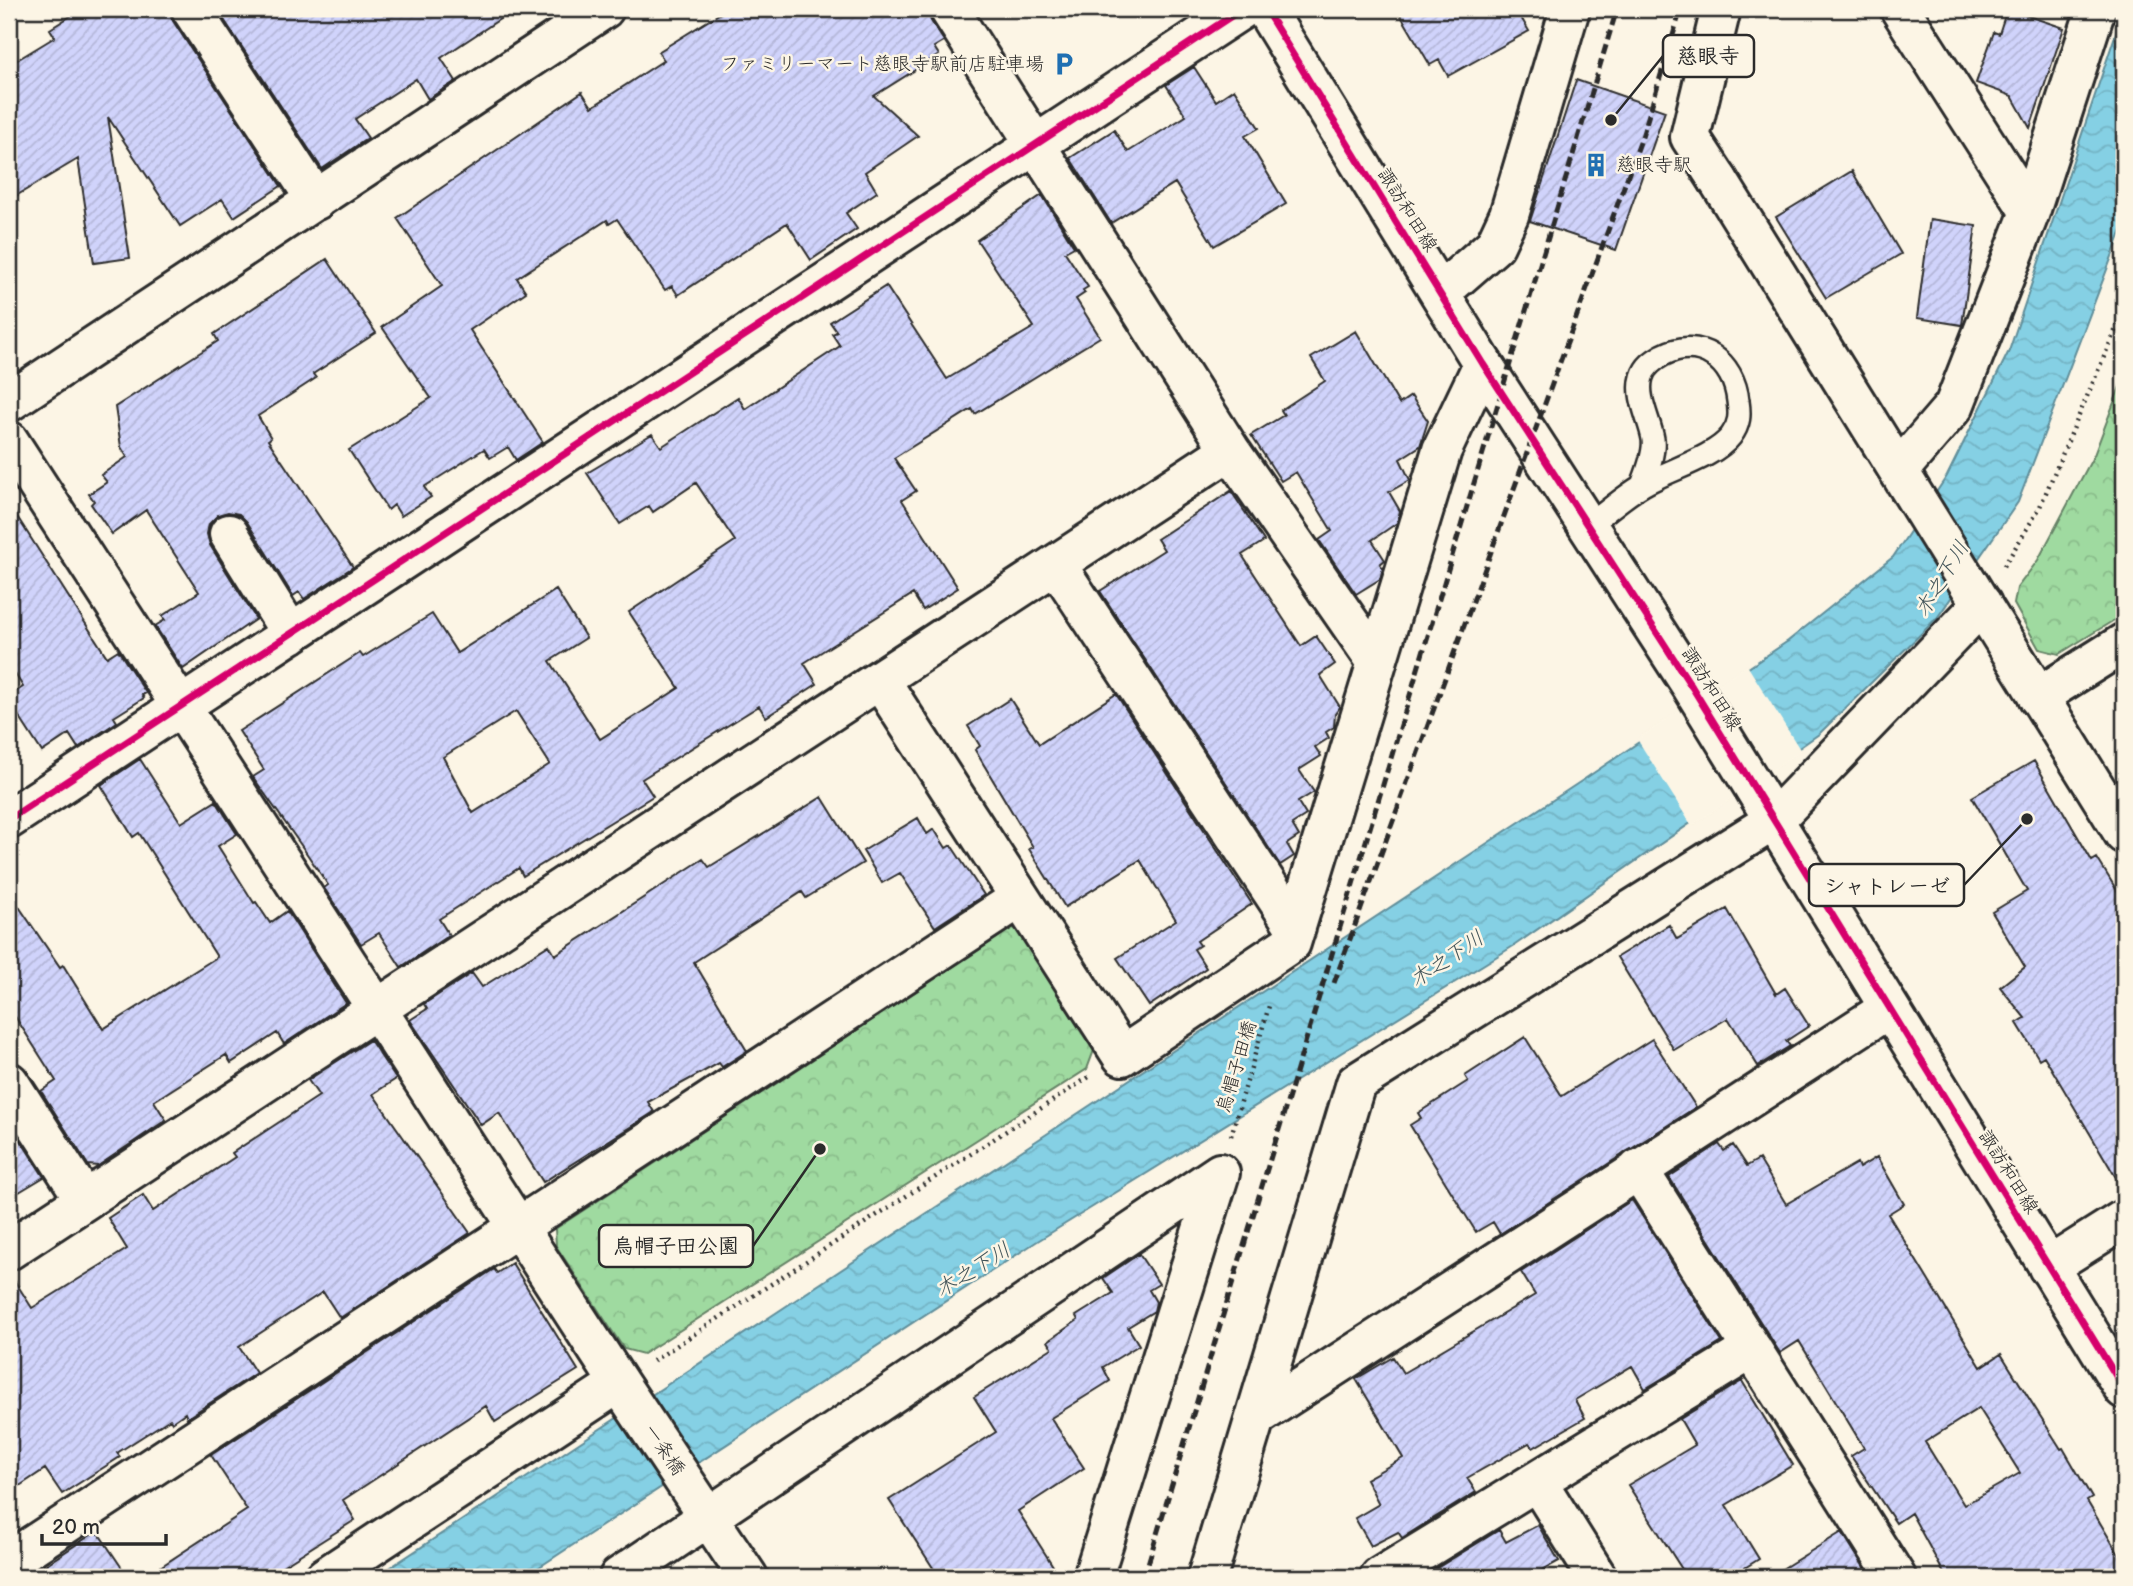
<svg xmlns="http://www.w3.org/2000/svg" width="2133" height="1586" viewBox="0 0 2133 1586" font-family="'Balsamiq Sans','Klee One',sans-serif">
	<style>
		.park { fill: url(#park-crowns); stroke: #658266; stroke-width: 2 }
		.water { fill: url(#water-waves); stroke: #618e9a; stroke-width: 2 }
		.pier { fill: #fcf5e5 }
		.building { fill: url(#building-hatch); stroke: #2b2b2b; stroke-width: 2; fill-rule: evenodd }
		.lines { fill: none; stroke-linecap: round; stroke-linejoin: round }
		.service-casing { stroke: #2b2b2b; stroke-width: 26 }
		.minor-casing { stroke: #2b2b2b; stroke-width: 44 }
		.tertiary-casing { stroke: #2b2b2b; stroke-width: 44 }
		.path { stroke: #2b2b2b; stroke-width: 4.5; stroke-dasharray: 2 5; stroke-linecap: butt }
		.service { stroke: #fcf5e5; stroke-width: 21 }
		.minor { stroke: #fcf5e5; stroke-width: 38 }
		.tertiary { stroke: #fcf5e5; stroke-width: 38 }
		.rail { stroke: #2b2b2b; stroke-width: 5; stroke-dasharray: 10 5; stroke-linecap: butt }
		.cycleway-casing { stroke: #fcf5e5; stroke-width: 11 }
		.cycleway { stroke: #d6006c; stroke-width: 7 }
		.labels { text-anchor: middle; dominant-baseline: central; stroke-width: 5; stroke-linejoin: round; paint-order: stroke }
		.poi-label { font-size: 19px; fill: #2b2b2b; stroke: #fcf5e5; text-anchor: end }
		.street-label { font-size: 19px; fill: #2b2b2b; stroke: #fcf5e5 }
		.water-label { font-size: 21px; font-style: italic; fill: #425459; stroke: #fcf5e5 }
		.leader { fill: none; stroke: #2b2b2b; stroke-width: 2.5 }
		.callout-dot { fill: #2b2b2b; stroke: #fcf5e5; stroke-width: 2.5 }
		.callout { fill: #fcf5e5; stroke: #2b2b2b; stroke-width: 2.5 }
		.callout-label { font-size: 21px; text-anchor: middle; font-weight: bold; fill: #2b2b2b }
	</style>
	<defs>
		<pattern id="park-crowns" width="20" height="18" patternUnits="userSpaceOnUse" patternTransform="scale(1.75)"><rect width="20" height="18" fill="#9fdaa0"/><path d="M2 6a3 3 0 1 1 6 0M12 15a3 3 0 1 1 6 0" fill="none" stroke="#89bb8a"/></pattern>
		<pattern id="water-waves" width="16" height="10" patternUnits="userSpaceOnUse" patternTransform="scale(1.75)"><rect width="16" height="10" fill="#85d0e4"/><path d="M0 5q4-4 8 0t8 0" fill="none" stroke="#73b3c4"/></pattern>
		<pattern id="building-hatch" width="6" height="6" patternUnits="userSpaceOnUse" patternTransform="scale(1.75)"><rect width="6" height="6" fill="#d0d3fb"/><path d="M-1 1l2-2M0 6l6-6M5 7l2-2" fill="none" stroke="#b3b5d7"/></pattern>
	</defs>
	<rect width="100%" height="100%" fill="#fcf5e5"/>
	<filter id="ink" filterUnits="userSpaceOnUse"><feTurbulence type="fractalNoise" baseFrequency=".0143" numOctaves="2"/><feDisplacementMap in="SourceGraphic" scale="14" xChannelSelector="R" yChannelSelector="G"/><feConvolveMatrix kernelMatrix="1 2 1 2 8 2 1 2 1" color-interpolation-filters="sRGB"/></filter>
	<g filter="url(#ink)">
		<path class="park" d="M2124,376V614L2059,654L2039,649L2014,604L2017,588L2038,560L2094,455Z
			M1012,928L1028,931L1097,1042L1087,1069L643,1354L624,1349L556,1246L555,1229Z"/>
		<path class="water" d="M2124,9V225L2018,502L1937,618L1819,734L1515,945L1036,1242L524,1577H376L1586,778L1788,641L1893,557L1947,476L2009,351Z"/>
		<path class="pier" d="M1747,665L1801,751L1692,826L1637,739Z"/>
		<path class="building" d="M82,9H169L173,21L281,186L234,217L222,199L180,226L108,117L130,258L94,263L78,159L9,200V65L55,37L50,29Z
			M217,9H515L441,58L456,81L428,99L416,79L355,119L368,138L322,169Z
			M727,9H927L931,21L944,41L934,47L939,55L874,96L918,136L865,172L877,192L846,213L857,229L811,260L787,223L678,295L672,286L665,290L617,219L609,224L607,220L517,278L526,292L470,330L543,442L516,460L508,447L490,458L484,449L424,487L431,497L401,516L394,505L388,510L349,450L431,398L382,327L442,286L397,218L582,92L592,107L664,60L658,52Z
			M1397,9H1516L1529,31L1448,76L1439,60L1430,65Z
			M2007,9L2064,28L2030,128L2012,96L1976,83L1994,32L1999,34Z
			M1194,67L1216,101L1234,89L1259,128L1245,136L1286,204L1214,246L1175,183L1111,223L1070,158L1114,130L1128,152L1186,116L1166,85Z
			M1576,80L1665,111L1616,250L1530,221Z
			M1852,171L1901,254L1826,298L1776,217Z
			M1042,195L1074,247L1065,252L1088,287L1083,290L1085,293L1076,299L1100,337L975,414L972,409L894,458L916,491L902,500L958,588L923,610L913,594L804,663L817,684L766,717L759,706L642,779L653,796L523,876L519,868L439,919L449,935L401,967L379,933L361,944L324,888L328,885L303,848L253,777L264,770L239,731L360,653L363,657L432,614L457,653L556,590L586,638L550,661L600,739L679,688L629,612L735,541L696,483L653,512L649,506L620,524L587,473L652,434L661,447L738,397L745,409L840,346L832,334L837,332L830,322L886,286L947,379L1034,327L977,240ZM516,711L550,764L473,813L443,757Z
			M1930,219L1976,226L1962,325L1917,318Z
			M327,259L376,333L313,374L316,378L258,416L271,438L268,440L353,567L304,599L299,592L293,596L247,522L239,514L228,512L218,515L209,524L207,534L210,545L256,619L183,669L155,626L165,620L162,616L199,592L146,510L112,534L91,504L94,501L89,494L107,482L101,475L127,457L121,447L115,407L218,341L214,334Z
			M1356,331L1399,404L1411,396L1428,421L1420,446L1400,459L1410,480L1389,492L1400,511L1397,523L1372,540L1385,560L1380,564L1383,568L1380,579L1356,594L1319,540L1332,531L1296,472L1281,481L1251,435L1284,415L1281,410L1325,381L1311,358Z
			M1231,491L1264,541L1242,555L1301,646L1316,636L1335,664L1320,675L1340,707L1335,714L1334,727L1326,732L1329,738L1315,747L1321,756L1299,770L1314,792L1298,802L1306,815L1292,824L1299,836L1287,844L1294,856L1280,865L1100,591L1164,550L1157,539Z
			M9,504L107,657L118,650L146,693L142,695L144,698L114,717L117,722L78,748L69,734L42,752L9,701V696L23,687L9,664Z
			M1116,694L1252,904L1197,941L1200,945L1194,949L1206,968L1149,1006L1117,958L1176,920L1140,860L1065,907L1029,849L1033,847L975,750L980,746L968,726L1010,699L1039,744Z
			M140,759L181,823L216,801L237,834L218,846L254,903L256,902L270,923L287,911L346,1003L284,1044L277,1033L231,1063L226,1055L154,1101L166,1120L98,1166L88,1165L41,1091L56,1081L9,1007V892L60,967L63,965L103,1029L217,957L139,833L133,837L101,785Z
			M2034,761L2092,861L2097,858L2124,902V1191L2044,1056L2039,1059L2017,1023L2025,1018L2000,987L2025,967L1992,912L2027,891L1972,797Z
			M822,797L863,863L806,898L802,892L694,962L747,1051L722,1067L719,1063L648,1102L654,1112L543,1182L499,1113L481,1125L410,1020L427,1009L424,1004L472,973L482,987L549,945L555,955L703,859L709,867Z
			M918,818L927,834L934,829L946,848L951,845L984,895L935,927L900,873L882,883L863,851Z
			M1727,909L1776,994L1785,988L1809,1026L1786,1041L1790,1046L1758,1066L1728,1018L1674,1050L1617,957L1669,925L1677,939Z
			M1525,1037L1562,1096L1652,1039L1696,1107L1500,1234L1493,1222L1476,1232L1410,1125L1421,1118L1418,1113L1468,1081L1465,1076Z
			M370,1040L396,1079L373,1094L470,1233L340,1318L323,1292L239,1347L256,1373L187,1418L185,1413L172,1422L170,1419L117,1453L120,1457L62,1494L45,1469L9,1493V1272L32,1308L127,1249L108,1218L143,1195L153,1211L235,1157L232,1153L319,1096L308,1080Z
			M9,1122L44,1177L9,1198Z
			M1719,1144L1724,1151L1733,1145L1747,1166L1759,1159L1786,1204L1857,1163L1859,1168L1877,1157L1904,1204L1888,1214L1981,1367L2001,1354L2061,1449L2063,1448L2092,1498L2087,1501L2124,1563V1577H1946L1911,1513L1896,1523L1851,1456L1864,1448L1799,1341L1780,1353L1669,1177ZM1979,1408L2020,1473L1964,1505L1925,1442Z
			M1632,1200L1722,1342L1645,1389L1632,1366L1575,1400L1585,1418L1533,1448L1529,1443L1467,1478L1476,1492L1402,1538L1398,1532L1371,1546L1355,1518L1379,1504L1366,1479L1403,1458L1356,1379L1393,1357L1403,1373L1535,1295L1521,1272Z
			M1139,1254L1159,1284L1149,1290L1156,1302L1154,1311L1128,1327L1139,1345L1103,1367L1110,1381L1051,1418L1084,1468L1018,1511L1060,1577H939L889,1500L996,1432L974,1397L1052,1348L1048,1341L1078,1320L1076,1316L1113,1293L1103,1278Z
			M512,1263L578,1370L495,1422L486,1406L343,1500L355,1520L265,1577H145L247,1510L211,1455L494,1269L497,1273Z
			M1742,1381L1793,1465L1726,1505L1759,1559L1730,1577H1687L1628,1485L1695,1445L1680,1419Z
			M1538,1525L1559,1561L1530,1577L1424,1576L1499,1530L1506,1542Z
			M97,1531L128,1577H27Z
			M1842,1532L1870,1577H1769Z"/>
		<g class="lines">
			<g class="service-casing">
				<path id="service" d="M1588,526C1606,512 1624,496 1643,485C1668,470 1714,458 1731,436C1740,424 1740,414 1738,401C1734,361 1700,336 1663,355C1654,360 1645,366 1642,377C1636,397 1650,420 1653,439C1655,453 1647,472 1642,485"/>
			</g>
			<g class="minor-casing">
				<path id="minor" d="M191,9L316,200
					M949,9L1230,450L1376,661
					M1900,9L2030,212
					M1718,180L1690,137L1721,9
					M1440,293L1495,245L1509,215L1570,9
					M9,402L604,9
					M9,441L619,1383L748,1577
					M1899,470L1954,406L2030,212L2096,9
					M229,534L291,634
					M1056,564L1296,928
					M880,680L1122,1056L1291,943L1442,450L1483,364
					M2038,697L2124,643
					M9,819L1242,9
					M9,1082L85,1200
					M1638,1169L1896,1577
					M9,1250L1230,450
					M2048,1267L2124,1219
					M1256,1417L1888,1009
					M1537,1481L1597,1577
					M9,1561L1020,898
					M325,1577L619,1383
					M619,1577L1220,1173
					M1093,1577L1220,1173
					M1207,1577L1356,1083L1773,821L1982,604
					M1380,1577L1752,1349"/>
			</g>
			<g class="tertiary-casing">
				<path id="tertiary" d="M1265,9L1483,364L1692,687L2124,1389
					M1718,180L2124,834"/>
			</g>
			<path class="path" d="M2004,566L2039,509L2124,310
				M1231,1136L1269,1006
				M653,1361L1089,1077"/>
			<use href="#service" class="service"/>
			<use href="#minor" class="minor"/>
			<use href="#tertiary" class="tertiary"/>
			<path class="rail" d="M1334,983L1642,137L1681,9
				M1144,1577L1617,9"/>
			<g class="cycleway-casing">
				<path id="cycleway" d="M1265,9L1483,364L1692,687L2124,1389
					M9,819L1242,9"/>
			</g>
			<use href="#cycleway" class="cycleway"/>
		</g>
	</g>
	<defs>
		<g id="parking-bare" transform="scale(1.89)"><path d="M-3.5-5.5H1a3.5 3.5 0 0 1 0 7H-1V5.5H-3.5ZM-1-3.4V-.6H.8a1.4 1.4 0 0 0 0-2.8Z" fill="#1f6fb2" stroke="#fcf5e5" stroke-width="2.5" paint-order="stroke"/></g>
		<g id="building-bare" transform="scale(1.89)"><path d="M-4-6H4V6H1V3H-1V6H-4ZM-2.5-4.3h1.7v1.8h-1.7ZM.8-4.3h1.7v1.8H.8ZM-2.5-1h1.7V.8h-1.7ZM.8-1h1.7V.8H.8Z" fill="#1f6fb2" stroke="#fcf5e5" stroke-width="2.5" paint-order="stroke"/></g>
	</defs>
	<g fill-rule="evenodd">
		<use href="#parking-bare" x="1064" y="64"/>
		<use href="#building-bare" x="1596" y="165"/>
	</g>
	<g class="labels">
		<g class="poi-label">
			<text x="1044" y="64">ファミリーマート慈眼寺駅前店駐車場</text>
			<text x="1616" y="165" text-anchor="start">慈眼寺駅</text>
		</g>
		<g class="street-label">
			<text transform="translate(1407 210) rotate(58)">諏訪和田線</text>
			<text transform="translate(1711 689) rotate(58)">諏訪和田線</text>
			<text transform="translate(1237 1067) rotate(-73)">烏帽子田橋</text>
			<text transform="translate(2008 1172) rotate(58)">諏訪和田線</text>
			<text transform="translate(664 1450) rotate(56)">一条橋</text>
		</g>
		<g class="water-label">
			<text transform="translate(1942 579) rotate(-59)">木之下川</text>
			<text transform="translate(1447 959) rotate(-34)">木之下川</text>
			<text transform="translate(973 1270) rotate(-32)">木之下川</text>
		</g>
	</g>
	<path class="leader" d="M1611 120L1663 56M2027 819L1964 885M820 1149L753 1246"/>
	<g class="callout-dot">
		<circle cx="1611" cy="120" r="7"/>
		<circle cx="2027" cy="819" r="7"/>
		<circle cx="820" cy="1149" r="7"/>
	</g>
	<g class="callout">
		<rect x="1663" y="35" width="91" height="42" rx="7"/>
		<rect x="1809" y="864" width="155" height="42" rx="7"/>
		<rect x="599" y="1225" width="154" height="42" rx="7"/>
	</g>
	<g class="callout-label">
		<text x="1708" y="63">慈眼寺</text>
		<text x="1887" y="893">シャトレーゼ</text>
		<text x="676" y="1253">烏帽子田公園</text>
	</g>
	<rect width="2133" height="1586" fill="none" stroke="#fcf5e5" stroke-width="35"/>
	<rect x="18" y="18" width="2098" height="1551" fill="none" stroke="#2b2b2b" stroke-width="2.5" filter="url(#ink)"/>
	<path d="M42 1534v10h124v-10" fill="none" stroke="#2b2b2b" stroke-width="3.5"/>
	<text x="52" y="1534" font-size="21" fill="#2b2b2b" stroke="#fcf5e5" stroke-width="5" paint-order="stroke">20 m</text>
</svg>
